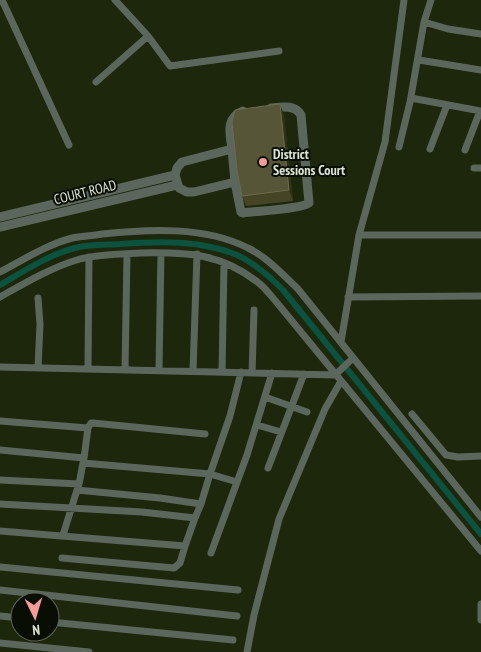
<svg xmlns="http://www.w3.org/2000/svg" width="481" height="652" viewBox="0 0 481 652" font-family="'PT Sans Narrow',sans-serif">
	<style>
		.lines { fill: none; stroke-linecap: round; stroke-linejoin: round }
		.canal { stroke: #0b533f; stroke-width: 6 }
		.minor { stroke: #5b675d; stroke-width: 7 }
		.tertiary { stroke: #5b675d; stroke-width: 9 }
		.wall { fill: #454425 }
		.shaded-wall { fill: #2e3113 }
		.building { fill: #565538; stroke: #6b6b50 }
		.poi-dot { fill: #f59b9a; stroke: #090e04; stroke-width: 2 }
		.labels { text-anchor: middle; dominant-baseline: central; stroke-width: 4; stroke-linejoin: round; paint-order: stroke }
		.poi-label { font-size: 14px; font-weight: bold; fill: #dce3d2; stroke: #090e04; text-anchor: start }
		.street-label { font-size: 14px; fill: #dce3d2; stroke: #090e04 }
	</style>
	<rect width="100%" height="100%" fill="#1d270b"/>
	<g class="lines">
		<path class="canal" d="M0,285C24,271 48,255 75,248C89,244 106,245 121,244C159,241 201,240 237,255C255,263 270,277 283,290L481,534"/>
		<path class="minor" d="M2,0L69,145
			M115,0L148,36L170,66L279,51
			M424,22L448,29L481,34
			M419,60L481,70
			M96,82L148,36
			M411,98L481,111
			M399,147L410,102L424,22L431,0
			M430,149L447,105
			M465,150L480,111
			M474,168H481
			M359,235H481
			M0,272C23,260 46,245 72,238C82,236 92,236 102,234C149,229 205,226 248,248C267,257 283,275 298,289L481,517
			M0,297C25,283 52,267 80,259C99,254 121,254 141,253C187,252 222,253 260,284C266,289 272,297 278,304L481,551
			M348,297L481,296
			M38,298L40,324L38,368
			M341,342L359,235L385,142L404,0
			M0,367L335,375L352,359
			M88,368L89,257
			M125,369L127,254
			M159,370L161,253
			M193,371L197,254
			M222,372L224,263
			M252,373L254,310
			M265,397L307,412
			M412,414L446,455L458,457L481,456
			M0,421L88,428L84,458L79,484
			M257,425L281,432
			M88,428L91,423H93L205,434
			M0,450L84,458
			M83,463L210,474L201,504
			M268,468L304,374
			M0,480L79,484L77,490L160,498L201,504L195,518
			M237,482L210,474L230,416L241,372
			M0,504L142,512L195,518L185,546L0,531
			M63,535L77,490
			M211,553L247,455L272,373
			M62,558L174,568L180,563L185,546
			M0,567L238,590
			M0,590L237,616
			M481,604V620
			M0,616L20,618
			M50,622L233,640
			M0,643L89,652
			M247,652L254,615L279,519L325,409L341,381"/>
		<path class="tertiary" d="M232,149C230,134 225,118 243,111
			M235,182L241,212L243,213C256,211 301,209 309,203L301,115C295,104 281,107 271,108
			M0,217L175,175L177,168L182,162L232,149L235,182L194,192H187L179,188L175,175
			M0,227L177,185"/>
	</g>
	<path class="wall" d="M284,115L293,201L246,206L242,196Z"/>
	<path class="shaded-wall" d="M280,104L284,115L293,201L289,190Z"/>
	<path class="building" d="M280,104L289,190L242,196L237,170L232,122L235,110Z"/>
	<circle class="poi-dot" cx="263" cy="162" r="5"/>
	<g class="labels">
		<g class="poi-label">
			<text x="273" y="154">District<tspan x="273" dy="16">Sessions Court</tspan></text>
		</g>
		<g class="street-label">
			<text transform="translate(85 192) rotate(-14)">COURT ROAD</text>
		</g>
	</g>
	<g transform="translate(35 617) rotate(175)"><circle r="24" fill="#090e04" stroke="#5d6356"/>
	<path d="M0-4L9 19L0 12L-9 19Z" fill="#f59b9a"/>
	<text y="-8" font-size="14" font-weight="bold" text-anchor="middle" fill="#dce3d2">N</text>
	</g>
</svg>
